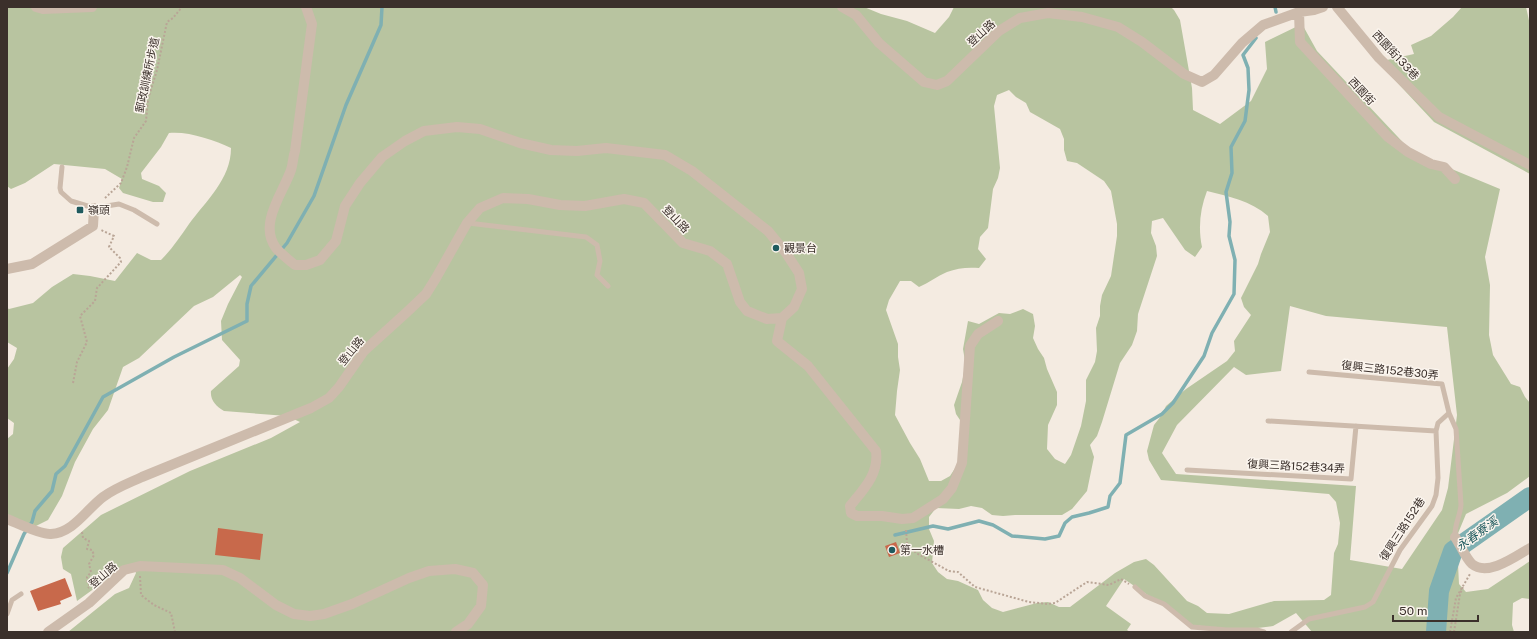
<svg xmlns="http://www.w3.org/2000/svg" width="1537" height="639" viewBox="0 0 1537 639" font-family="'Public Sans','Noto Sans TC',sans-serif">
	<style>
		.green { fill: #b8c4a0; fill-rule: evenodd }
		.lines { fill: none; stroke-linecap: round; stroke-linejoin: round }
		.stream { stroke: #7fb0b2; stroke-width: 3.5 }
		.river { stroke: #7fb0b2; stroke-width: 20 }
		.building { fill: #c8694b }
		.path { stroke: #b9a596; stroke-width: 2; stroke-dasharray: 2 2; stroke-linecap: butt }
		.service { stroke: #cdbbac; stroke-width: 5 }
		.minor { stroke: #cdbbac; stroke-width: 10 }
		.poi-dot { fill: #1f5a5e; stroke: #fbf5ee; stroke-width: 1.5 }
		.labels { text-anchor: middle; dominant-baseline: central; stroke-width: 3; stroke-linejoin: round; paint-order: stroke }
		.street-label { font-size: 11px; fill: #3b302b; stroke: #fbf5ee }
		.poi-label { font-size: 11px; fill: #3b302b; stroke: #fbf5ee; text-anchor: start }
		.water-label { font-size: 12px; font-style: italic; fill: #1f5a5e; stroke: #fbf5ee }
	</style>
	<rect width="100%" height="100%" fill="#f4ebe1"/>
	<path class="green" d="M7,7H864L881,14L907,21L935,33L949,17L954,7H1171L1174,10L1180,20L1192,88L1193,110L1220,124L1251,101L1267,69L1265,42L1302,24L1317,51L1413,153L1500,189L1485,257L1490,285L1489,335L1493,355L1511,384L1520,387L1525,397L1530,403V476L1507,493L1466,514L1454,543L1458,564L1459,584L1466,592L1488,589L1530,561V599L1522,598L1513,603L1512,625L1514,632H1312L1296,613L1273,626L1241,630L1192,625L1124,579L1106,606L1131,624L1127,630L1130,632H68L115,594L129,588L136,573L134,567H124L77,601L71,574L63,569L61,557L63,548L101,515L190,471L271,438L300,422L287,416L224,411C216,406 210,400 211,391L239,366L240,360L222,340L221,321L228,304L242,277L240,275L213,297L194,306L139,358L123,367L108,410L93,429L75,462L62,496L48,520L32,528L7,524V439L13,434L14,423L7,418V369L14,359L17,348L7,342V308L9,309L33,303L52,287L73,274L90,276L115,281L137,253L151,260H161C172,249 180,237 189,224C206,201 231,179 231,148C214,140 188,131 169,133L161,147L141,173L142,179L159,186L166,193L163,202H153L123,193L119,188L122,179L105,169L54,164L25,183L11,189L7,186ZM1009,90L1016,97L1026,103L1030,112L1060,129L1064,139V150L1067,161L1077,163L1104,181L1111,191L1117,224V236L1111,276L1102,295L1100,306V316L1096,328L1097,351L1095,362L1086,380V401L1081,426L1071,455L1065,464L1055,459L1047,449L1048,425L1057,405V392L1047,369L1044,358L1038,349L1033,338L1035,326L1033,314L1023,309L1010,314L999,313L979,324L968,321L963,349L965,361L964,372L962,382L954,405L956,414L962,423L963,456L950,476L941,481H929L920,459L910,443L895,415L897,391L900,370L898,357V344L886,310L889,300L900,281H911L919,287C929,283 937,276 947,272C957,268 968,267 979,268L986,259L978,249L980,237L988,228L993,189L998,178L1000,168L994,106L997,95ZM1207,191C1228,196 1251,201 1268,216L1270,232L1261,254L1258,264L1241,298L1244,307L1251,315L1234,341L1235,351L1227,361L1186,389L1166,406L1161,416L1154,425L1147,451L1149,460L1161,480L1329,494L1336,502L1340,523L1338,544L1334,553L1331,595L1324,600L1274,601L1229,614L1207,613L1198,606L1187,601L1154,565L1146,559L1134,562L1115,573L1070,607H1059L1048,602L1037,603L1003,612L992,608L983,600L978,590L958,581L947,579L938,572L932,563L934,541L929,529V517L936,508L959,509L971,506L982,508L992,515L1003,516L1015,515H1062L1072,509L1087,491L1094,457L1090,445L1097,436L1102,422L1120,363L1132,345L1137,331L1138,314L1157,256L1156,246L1151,233L1152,221L1163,218L1185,250L1195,257L1202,247C1198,228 1200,209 1207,191ZM1290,306L1326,316L1447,327L1457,415L1448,488L1442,510L1402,569L1350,560L1356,486L1176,474L1162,453L1177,425L1234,367L1246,375L1281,371Z
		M1462,7H1526L1530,25V174L1434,122L1378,62L1414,54L1411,45L1431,36L1453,17Z"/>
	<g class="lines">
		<path class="stream" d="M1275,7L1276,12
			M895,535L933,526L948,529L979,521L993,525L1012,536L1045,539L1059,536L1065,523L1072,517L1089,513L1108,507L1110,496L1120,483L1126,435L1162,414L1173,403L1204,356L1212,333L1234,294L1235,260L1229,236L1230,222L1226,192L1232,173L1231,147L1245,121L1249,90L1248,68L1243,55L1256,38
			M7,573L24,534L32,522L35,511L52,491L56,474L65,466L103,397L174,357L247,321V304L251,286L287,243L314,196L346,105L381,25L382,7"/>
		<path class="river" d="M1436,632L1439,591L1453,551L1530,497"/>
	</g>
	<path class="building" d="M218,528L263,534L260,560L215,555Z
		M896,542L900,553L889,557L885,546Z
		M65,578L72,596L60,601L61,604L38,611L30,591Z"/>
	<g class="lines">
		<path class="path" d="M105,198L121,183L127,167L134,138L146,121L148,99L157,70L167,22L173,18L182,7
			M73,383L77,362L87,342L80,316L95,301L97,288L121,262L120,258L109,247L114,236L101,230
			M906,530L907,543L916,553L949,571L958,572L975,587L1029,602L1048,604L1055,603L1087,582L1109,585L1121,579L1129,584
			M82,532L83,538L89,541L87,549L92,550L94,555L89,564L91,572L87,577V581L90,586L88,588
			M140,576L141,595L154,605L171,613L175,632
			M1450,632L1456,598L1470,574
			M1454,632L1460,594L1463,587"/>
		<path class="service" d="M62,167L60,188L61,192L71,201L94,208L119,204L134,210L157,224
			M468,223L586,237L597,245L600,261L597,275L608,286
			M1309,372L1442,384L1449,413
			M1268,421L1436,431
			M1187,470L1351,479L1356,426
			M1135,587L1145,596L1164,604L1192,627L1227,630H1257L1264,632
			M7,614L12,600L21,594
			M1291,632L1309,619L1365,607L1373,602L1400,550L1432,506L1436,495L1438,478L1436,431L1438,423L1449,413L1456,429L1461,505C1460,517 1454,525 1455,537"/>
		<path class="minor" d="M36,7L43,9L92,7
			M842,7L856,15L879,43L924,82L937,85L947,81L999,31L1020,18L1048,13L1082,17L1118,27L1142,42L1184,74L1202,82L1214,75L1242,43L1263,25L1299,12L1314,10L1323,7
			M1337,7L1379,58L1439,117L1530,165
			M1299,12L1300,42L1388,137L1408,152L1431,164L1444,167L1455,179
			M7,269L32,264L93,226L94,208
			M782,318L777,341L808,366L876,451C879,474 864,489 850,506L851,513L857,516H882L902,519L913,518L943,499L952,488L962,463L970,346L978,334L998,321
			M7,519C17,523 41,535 51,534C73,533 87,509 103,497C115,488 129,483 142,477L311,408L329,398L339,387L364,351L407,312L426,294L436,278L467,223L480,208L503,198L528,199L560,205L585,206L624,199L644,203L683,243L710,251L727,264L740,302L747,311L767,319L782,318L794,307L802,289L799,273L786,253L768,231L692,171L665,155L606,148L577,151L551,150L520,143L480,129L457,127L424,131L405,141L382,157L360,183L345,206L336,241L320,260L306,265H295C289,260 281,254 276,248C258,224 283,193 291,170C293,164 293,157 295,151L312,24L306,7
			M1455,537C1460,544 1466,559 1472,564C1488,577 1516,556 1530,548
			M48,632L89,603L124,570L140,566L223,570L240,578L276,605L294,614L310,616L324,614L352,604L409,578L429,571L455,569L473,573L483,585L481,606L468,624L456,632"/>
	</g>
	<g class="poi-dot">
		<rect x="76" y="206" width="8" height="8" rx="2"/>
		<circle cx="776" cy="248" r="4"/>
		<circle cx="892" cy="550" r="4"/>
	</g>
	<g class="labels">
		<g class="street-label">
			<text transform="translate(981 33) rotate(-42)">登山路</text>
			<text transform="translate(1396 55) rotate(47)">西園街133巷</text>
			<text transform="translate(147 75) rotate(-78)">郵政訓練所步道</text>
			<text transform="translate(1362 91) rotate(47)">西園街</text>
			<text transform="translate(676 219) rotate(46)">登山路</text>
			<text transform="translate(351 351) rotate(-51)">登山路</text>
			<text transform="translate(1390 370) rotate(6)">復興三路152巷30弄</text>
			<text transform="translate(1296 466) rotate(3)">復興三路152巷34弄</text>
			<text transform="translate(1402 529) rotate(-57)">復興三路152巷</text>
			<text transform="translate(103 575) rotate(-41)">登山路</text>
		</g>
		<g class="poi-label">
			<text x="88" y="210">嶺頭</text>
			<text x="784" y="248">觀景台</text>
			<text x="900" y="550">第一水槽</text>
		</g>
		<g class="water-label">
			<text transform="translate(1477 534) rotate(-36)">永春寮溪</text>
		</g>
	</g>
	<rect width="1537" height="639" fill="none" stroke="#3b302b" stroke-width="16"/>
	<path d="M1393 615v6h85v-6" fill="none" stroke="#3b302b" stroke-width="2"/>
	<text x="1399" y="615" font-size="12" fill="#3b302b" stroke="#fbf5ee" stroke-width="3" paint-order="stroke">50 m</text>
</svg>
